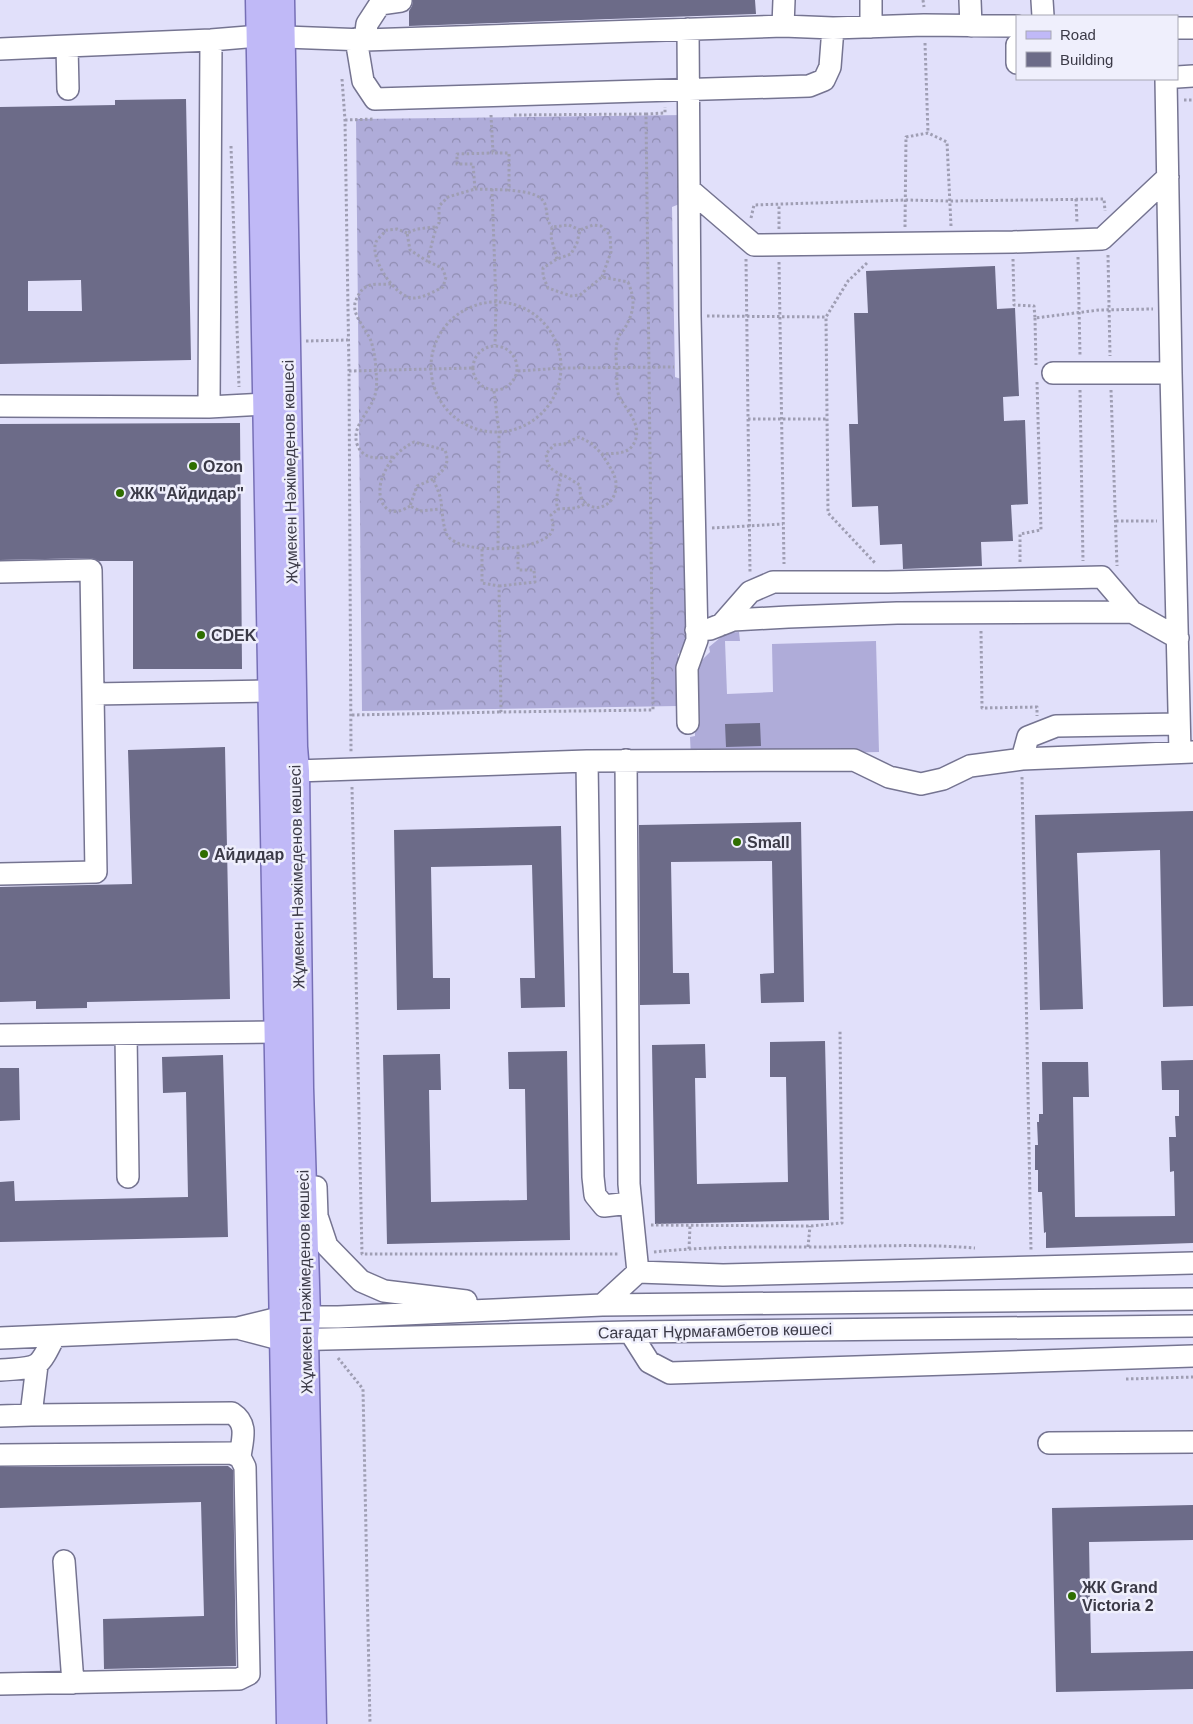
<svg xmlns="http://www.w3.org/2000/svg" width="1193" height="1724" viewBox="0 0 1193 1724" font-family="Arial,sans-serif">
	<style>
		.grass { fill: #afacd9 }
		.forest { fill: url(#forest-crowns) }
		.building { fill: #6c6b88; fill-rule: evenodd }
		.lines { fill: none; stroke-linecap: round; stroke-linejoin: round }
		.minor-casing { stroke: #757491; stroke-width: 24 }
		.major-casing { stroke: #766fb6; stroke-width: 29 }
		.path { stroke: #9f9eb3; stroke-width: 3; stroke-dasharray: 2.5 2.5; stroke-linecap: butt }
		.minor { stroke: #fff; stroke-width: 21 }
		.major { stroke: #c0b9f7; stroke-width: 26 }
		.poi-dot { fill: #2f6e01; stroke: #efeffc; stroke-width: 2 }
		.labels { text-anchor: middle; dominant-baseline: central; stroke-width: 5; stroke-linejoin: round; paint-order: stroke }
		.poi-label { font-size: 16px; font-weight: bold; fill: #3b3a47; stroke: #efeffc; text-anchor: start }
		.street-label { font-size: 16px; fill: #3b3a47; stroke: #efeffc }
	</style>
	<defs>
		<pattern id="forest-crowns" width="20" height="18" patternUnits="userSpaceOnUse" patternTransform="scale(1.25)"><rect width="20" height="18" fill="#afacd9"/><path d="M2 6a3 3 0 1 1 6 0M12 15a3 3 0 1 1 6 0" fill="none" stroke="#908db2"/></pattern>
	</defs>
	<rect width="100%" height="100%" fill="#e1e0fa"/>
	<path class="grass" d="M739,632L740,641H725L727,694L773,692L772,644L876,641L879,752L794,754L787,749L781,756L691,758L690,737L695,736L693,669L710,652L709,647L726,633Z"/>
	<path class="forest" d="M685,115L687,201L672,207L675,377L690,382L692,643L678,654V706L362,711L356,119Z"/>
	<path class="building" d="M413,0H755L756,14L409,26V11L412,6Z
		M186,99L191,360L0,364V107L115,105V100ZM81,280L82,311H28V281Z
		M995,266L997,309L1015,308L1019,396L1003,397L1004,421L1025,420L1028,504L1011,505L1013,541L981,542L982,566L903,569L902,544L880,545L878,506L852,507L849,424H858L854,313H868L866,271Z
		M240,423L242,669H133V561H99L91,558L0,560V424Z
		M760,723L761,746L726,747L725,724Z
		M225,747L230,999L87,1002V1008L36,1009V1001L0,1002V887L132,884L128,750Z
		M1193,811V1006L1163,1007L1160,850L1077,853L1083,1009L1040,1010L1035,815Z
		M801,822L804,1002L761,1003L760,974L774,973L772,861L671,862L673,973H689L690,1004L640,1005L639,825Z
		M561,826L565,1007L521,1008L520,978H535L532,865L431,867L433,978H450V1009L397,1010L394,830Z
		M825,1041L829,1220L655,1224L652,1045L705,1044L706,1078H695L697,1184L788,1182L786,1077H770V1042Z
		M567,1051L570,1240L387,1244L383,1055L440,1054L441,1090H429L431,1202L527,1200L525,1089H509L508,1052Z
		M223,1055L228,1237L0,1242V1182L14,1181L15,1201L188,1197L186,1092L163,1093L162,1057Z
		M1193,1060V1243L1046,1248V1232L1044,1233L1042,1192H1038V1170H1035V1145H1038L1037,1122H1039V1114H1043L1042,1062H1088L1089,1097H1073L1075,1217L1175,1216L1174,1171L1170,1172L1169,1137H1176L1175,1116H1179V1090H1162L1161,1061Z
		M0,1068H19L20,1120L0,1121Z
		M228,1466L233,1470L236,1666L104,1669L103,1619L204,1616L201,1502L0,1508V1467Z
		M1193,1505V1540L1089,1542L1091,1653L1193,1651V1689L1056,1692L1052,1508Z"/>
	<g class="lines">
		<g class="minor-casing">
			<path id="minor" d="M871,0V27
				M970,0L971,26
				M1042,0L1043,16
				M783,26L784,0
				M1177,28H1193
				M688,29L690,316L697,640L687,668L688,723
				M356,39L363,81L375,99L809,86L824,80L830,67L833,28
				M365,40L367,24L380,4L401,1
				M1017,45V63
				M0,49L67,46
				M1177,77L1193,76
				M1166,79L1171,373L1180,752
				M68,89L67,46L211,40L259,36L365,40L783,26L833,28L924,25L1017,26
				M690,190L754,245L1013,242L1102,239L1168,177
				M1053,373H1171
				M0,406L209,407L266,404
				M209,407L211,40
				M0,572L91,570L93,694L271,691
				M722,624L750,592L773,582H888L1102,577L1132,612
				M696,630L710,629L733,620L788,617L897,613L1132,612L1178,638
				M1022,759L1028,737L1056,726L1179,724
				M626,760L629,1184L638,1272
				M587,761L593,1177L595,1195L604,1206L630,1203
				M296,771L587,761L854,760L889,777L921,784L943,779L970,766L1022,759L1193,752
				M0,874L96,872L93,694
				M126,1034L128,1177
				M0,1035L278,1032
				M316,1187L317,1216L327,1246L361,1281L384,1291L466,1301
				M602,1305L638,1272L723,1275L1193,1263
				M241,1329L283,1340L630,1332L1193,1326
				M630,1332L649,1362L670,1373L1193,1356
				M0,1338L238,1328L283,1317H338L602,1305L1193,1299
				M37,1365L31,1415L232,1413C249,1424 242,1440 240,1457
				M0,1370C38,1367 37,1372 54,1337
				M0,1416L31,1415
				M1049,1443L1193,1442
				M0,1455L231,1453L240,1457L245,1467L249,1674L239,1679L0,1684
				M64,1561L73,1683"/>
		</g>
		<g class="major-casing">
			<path id="major" d="M259,0L290,1724
				M281,0L294,747L296,771L300,1088L307,1317L305,1338L313,1724"/>
		</g>
		<path class="path" d="M923,0L924,7
			M925,43L928,133
			M342,79L345,120L349,371L351,753
			M1184,100H1193
			M491,115L493,153H509V190C522,192 544,192 546,208C548,217 546,220 552,227
			M514,115L646,114
			M345,120L375,119
			M231,146L239,387
			M475,189L509,190
			M492,189L496,303L495,345
			M1076,199L1077,223
			M751,218L754,205L905,200L950,201L1104,199L1105,211
			M435,227L417,229L407,233L410,250L427,261C431,251 434,229 439,223V206L448,197L475,189L473,164H457V154L493,153
			M905,227L906,137L928,133L947,142L951,226
			M779,229V204
			M407,233L397,229L387,230C384,233 378,238 376,242C369,258 396,299 414,298C423,298 435,291 443,287L446,277L442,268L427,261
			M1108,255L1110,356
			M1078,257L1080,356
			M557,259L551,237L552,227L569,225L580,230
			M746,259L750,573
			M1013,259L1014,305L1034,306L1035,318L1099,310L1153,309
			M779,262L784,564
			M867,263L848,281L826,317L828,513L875,563
			M602,277L611,252L610,235L601,226L593,225L580,230L577,243L571,254L557,259L543,268V276L548,288L571,296L580,295L602,277L628,282C635,299 635,309 626,326C624,330 619,334 618,339C615,347 616,361 617,369C617,377 616,389 619,396C626,410 642,424 635,441C630,455 615,453 602,454L591,443L579,437L564,444L554,445L546,454C548,468 550,469 562,475C568,477 574,482 580,485C580,489 580,494 581,497C591,516 616,507 616,486C617,475 607,463 602,454
			M391,284C373,285 364,281 356,300C350,314 366,328 371,341C374,350 376,363 376,372C377,379 377,388 375,395C371,411 351,426 357,444C363,461 379,458 393,457
			M431 367a65 65 0 1 1 130 0a65 65 0 1 1-130 0Z
			M707,316L826,317
			M1035,318L1036,365
			M306,341L348,340
			M473 368a22 22 0 1 1 44 0a22 22 0 1 1-44 0Z
			M349,371L473,368
			M518,371L562,368L674,367
			M1080,390L1083,561
			M1111,390L1117,566
			M494,391L499,432L498,548
			M748,419H827
			M561,474C560,486 554,499 558,509L576,508L587,503
			M433,479L417,486L410,506L420,511L441,509
			M410,506C405,509 398,513 391,511C378,506 378,487 383,476C389,460 400,449 414,442L445,450C450,465 445,469 433,479C436,486 440,494 441,501C442,509 443,528 447,535C459,555 538,552 551,533C555,527 552,521 551,515L558,509
			M1116,521H1157
			M712,528L783,524
			M482,549V583L499,586L501,712L653,710L646,114L665,113V107
			M1020,562V534L1041,530L1037,381
			M499,586L535,582L534,570H518V547
			M981,631L982,708L1037,707V716
			M352,715L501,712
			M1022,777L1031,1251
			M352,787L362,1254H618
			M651,1225L810,1226L842,1223L840,1030
			M808,1247L810,1226
			M689,1249L690,1226
			M654,1252C711,1246 769,1247 826,1247C876,1246 926,1244 975,1248
			M338,1358L363,1389L370,1724
			M1126,1379L1193,1377"/>
		<use href="#minor" class="minor"/>
		<use href="#major" class="major"/>
	</g>
	<g class="poi-dot">
		<circle cx="193" cy="466" r="5"/>
		<circle cx="120" cy="493" r="5"/>
		<circle cx="201" cy="635" r="5"/>
		<circle cx="737" cy="842" r="5"/>
		<circle cx="204" cy="854" r="5"/>
		<circle cx="1072" cy="1596" r="5"/>
	</g>
	<g class="labels">
		<g class="poi-label">
			<text x="203" y="466">Ozon</text>
			<text x="130" y="493">ЖК "Айдидар"</text>
			<text x="211" y="635">CDEK</text>
			<text x="747" y="842">Small</text>
			<text x="214" y="854">Айдидар</text>
			<text x="1082" y="1587">ЖК Grand<tspan x="1082" dy="18">Victoria 2</tspan></text>
		</g>
		<g class="street-label">
			<text transform="translate(290 472) rotate(-91)">Жұмекен Нәжімеденов көшесі</text>
			<text transform="translate(297 877) rotate(-91)">Жұмекен Нәжімеденов көшесі</text>
			<text transform="translate(305 1282) rotate(-91)">Жұмекен Нәжімеденов көшесі</text>
			<text transform="translate(715 1331) rotate(-1)">Сағадат Нұрмағамбетов көшесі</text>
		</g>
	</g>
	<rect x="1016" y="15" width="162" height="65" fill="#efeffc" stroke="#a7a7b4"/>
	<rect x="1026" y="31" width="25" height="8" fill="#c0b9f7" stroke="#a7a7b4"/>
	<text x="1060" y="40" font-size="15" fill="#3b3a47">Road</text>
	<rect x="1026" y="52" width="25" height="15" fill="#6c6b88" stroke="#a7a7b4"/>
	<text x="1060" y="65" font-size="15" fill="#3b3a47">Building</text>
</svg>
